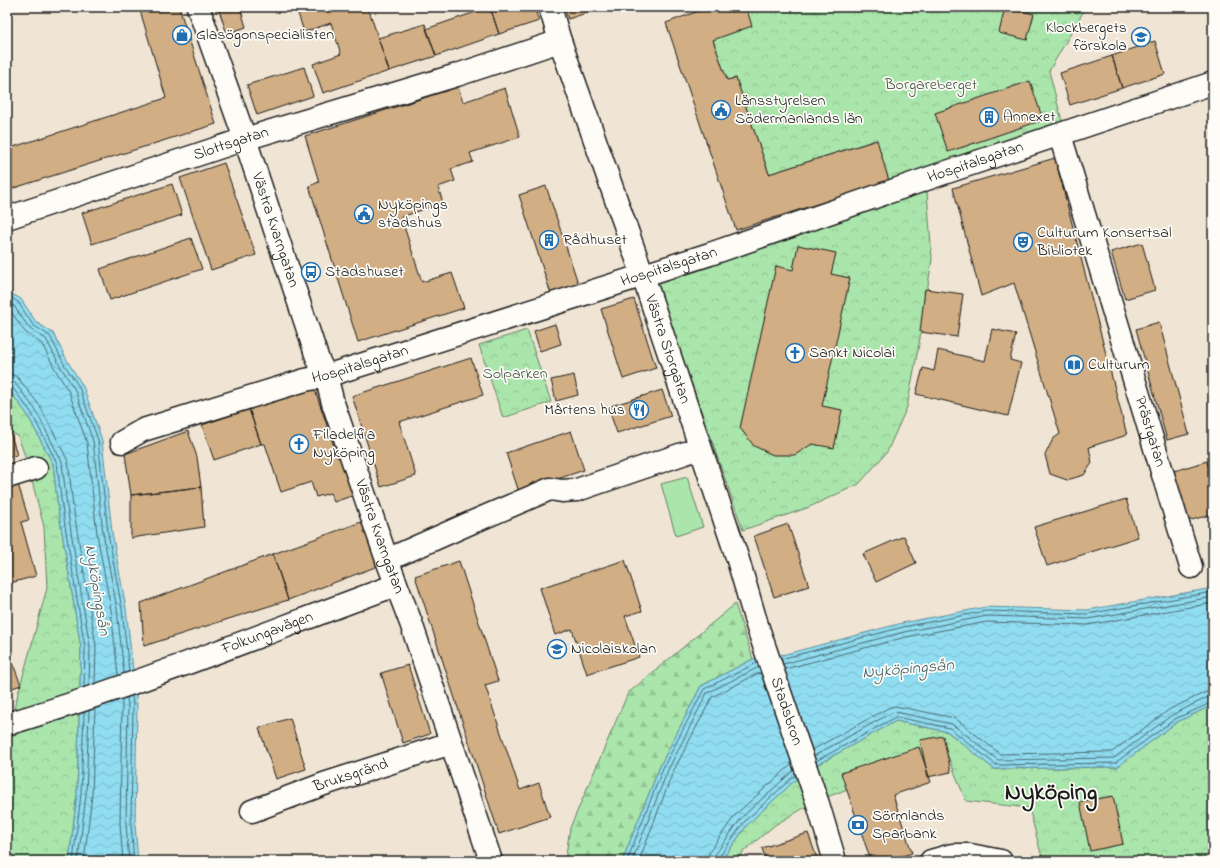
<svg xmlns="http://www.w3.org/2000/svg" width="1220" height="868" viewBox="0 0 1220 868" font-family="'Indie Flower',sans-serif">
	<style>
		.forest { fill: url(#forest-firs); stroke: #638064 }
		.park { fill: url(#park-crowns); stroke: #638064 }
		.pitch { fill: #aae5ab; stroke: #638064 }
		.water { fill: url(#water-waves); stroke: #628f9b }
		.lines { fill: none; stroke-linecap: round; stroke-linejoin: round }
		.shore { stroke: #4a6971; stroke-width: 1 }
		.building { fill: #d1ae83; stroke: #1c1c1c }
		.minor-casing { stroke: #1c1c1c; stroke-width: 25 }
		.minor { stroke: #fdfcf7; stroke-width: 22 }
		.labels { text-anchor: middle; dominant-baseline: central; stroke-width: 3.5; stroke-linejoin: round; paint-order: stroke }
		.poi-label { font-size: 16px; fill: #1c1c1c; stroke: #fdfcf7; text-anchor: start }
		.park-label { font-size: 16px; fill: #475847; stroke: #fdfcf7 }
		.street-label { font-size: 16px; fill: #1c1c1c; stroke: #fdfcf7 }
		.water-label { font-size: 17px; font-style: italic; fill: #455f66; stroke: #fdfcf7 }
		.town-label { font-size: 24px; font-weight: bold; fill: #1c1c1c; stroke: #fdfcf7 }
	</style>
	<defs>
		<pattern id="forest-firs" width="22" height="20" patternUnits="userSpaceOnUse"><rect width="22" height="20" fill="#aae5ab"/><path d="M5 1l3.5 6h-7zM16 11l3.5 6h-7z" fill="#92c493"/></pattern>
		<pattern id="park-crowns" width="20" height="18" patternUnits="userSpaceOnUse"><rect width="20" height="18" fill="#aae5ab"/><path d="M2 6a3 3 0 1 1 6 0M12 15a3 3 0 1 1 6 0" fill="none" stroke="#92c493"/></pattern>
		<pattern id="water-waves" width="16" height="10" patternUnits="userSpaceOnUse"><rect width="16" height="10" fill="#90dcf0"/><path d="M0 5q4-4 8 0t8 0" fill="none" stroke="#7cbccd"/></pattern>
	</defs>
	<rect width="100%" height="100%" fill="#f0e5d4"/>
	<filter id="ink" filterUnits="userSpaceOnUse"><feTurbulence type="fractalNoise" baseFrequency=".025" numOctaves="2"/><feDisplacementMap in="SourceGraphic" scale="8" xChannelSelector="R" yChannelSelector="G"/><feConvolveMatrix kernelMatrix="1 2 1 2 8 2 1 2 1" color-interpolation-filters="sRGB"/></filter>
	<g filter="url(#ink)">
		<path class="forest" d="M735,604L753,659L701,686L660,766L622,861H565L570,828L628,693Z"/>
		<path class="park" d="M746,7H1086L1049,71L1062,121L889,181L876,140L769,174L736,78L727,80L713,40Z
			M927,191L932,259L919,344L907,407L887,452L859,484L807,508L743,530L657,285Z
			M527,330L551,402L503,418L479,345Z
			M7,387L27,414L53,464L58,508L81,648L77,794L69,861H13L7,837V734L47,588L44,527L27,462L18,436L7,430Z
			M1213,705V861H1043L1029,808L966,801L946,751L814,802L775,825L744,851L737,861H721L748,824L804,772L896,721L948,732L994,769L1117,767L1177,722Z"/>
		<path class="pitch" d="M687,477L703,527L676,536L661,484Z"/>
		<path class="water" d="M7,291L21,299L36,322L53,333L68,362L83,386L102,440L112,532L126,608L137,705L135,824L138,861H69L77,794L81,648L58,508L53,464L27,414L7,387Z
			M1213,588V705L1177,722L1117,767L994,769L948,732L896,721L804,772L748,824L721,861H622L660,766L701,686L753,659L786,654L902,623L986,607L1087,610Z"/>
		<g class="lines">
			<path class="shore" d="M7,295L18,302L33,325L50,336L64,364L79,387L98,440L108,533L122,609L129,671
				M7,301L14,306L30,329L46,339L60,366L75,390L93,441L103,533L117,609L124,673
				M7,308L10,310L25,332L42,344L55,369L69,392L87,443L97,534L111,610L118,675
				M7,374L14,375L19,379L40,406L68,461L73,506L96,646L95,683
				M7,380L15,383L35,409L62,462L67,507L90,647L89,685
				M7,385L12,387L31,412L57,463L62,507L85,648L84,687
				M781,659L903,627L986,611L1087,614L1213,592
				M783,664L904,632L987,616L1088,619L1213,597
				M785,669L906,637L987,622L1088,625L1213,603
				M132,696L133,705L131,824L134,861
				M127,697L128,706L126,824L129,861
				M122,699L120,824L123,861
				M812,750L888,708L895,706L955,718L1000,754L1112,752L1170,709L1206,692L1213,690
				M814,756L891,713L896,712L952,724L998,760L1114,758L1172,715L1208,697L1213,696
				M816,761L896,717L950,728L996,765L1115,763L1175,719L1213,702
				M73,861L81,794L84,712
				M78,861L86,795L89,711
				M84,861L92,795L95,709
				M627,861L663,768L704,689L757,663
				M632,861L668,770L707,693L759,667
				M639,861L673,772L712,697L757,674L761,673
				M707,861L710,851L736,814L792,764
				M713,861L715,855L742,817L794,770
				M718,861L719,857L745,821L795,775"/>
		</g>
		<path class="building" d="M139,7H179L216,124L11,189L7,176V149L166,98Z
			M218,7H240L246,27L227,34Z
			M296,7H368L389,71L323,93L313,64L341,54L331,23L304,32Z
			M490,7L499,34L436,56L426,29Z
			M490,7H534L539,21L499,34Z
			M564,7H605L568,19Z
			M709,7H746L752,26L713,40L727,80L736,78L769,174L877,140L889,181L736,230L666,23Z
			M1005,7L1034,14L1027,40L999,33Z
			M425,24L436,56L389,71L378,38Z
			M1155,41L1165,74L1122,88L1112,56Z
			M1112,56L1122,88L1070,105L1060,73Z
			M304,67L313,96L257,115L247,85Z
			M1030,81L1043,120L948,152L935,113Z
			M458,87L463,102L505,88L520,137L470,153L473,162L451,169L455,181L438,187L443,203L401,217L422,282L452,273L464,308L358,342L309,186L319,182L305,136Z
			M1055,158L1127,435L1089,447L1092,463L1084,475L1067,480L1050,474L1045,455L1053,439L1060,434L1014,283L981,296L953,188Z
			M224,163L256,255L211,270L180,178Z
			M172,184L182,215L92,244L82,213Z
			M546,186L579,286L551,294L519,195Z
			M191,238L202,269L110,300L100,269Z
			M1142,243L1155,290L1125,299L1111,252Z
			M798,245L836,253L831,274L850,278L822,406L842,410L834,448L812,444L795,455H773L754,446L740,428L776,266L793,270Z
			M925,289L963,294L957,337L920,332Z
			M634,299L656,368L623,379L601,309Z
			M1159,322L1189,434L1167,440L1136,329Z
			M555,324L561,344L540,351L534,331Z
			M992,329L1016,334L1010,360L1021,363L1008,416L916,394L923,368L934,371L938,350L985,361Z
			M471,358L483,395L399,422L416,476L381,487L352,396Z
			M574,375L578,395L556,401L551,380Z
			M314,387L338,458L348,455L360,493L334,502L330,493L316,497L311,482L281,492L265,444H261L249,409Z
			M662,390L671,416L617,433L608,407Z
			M249,409L261,444L214,460L202,425Z
			M10,431L17,455L7,458V432Z
			M188,431L197,457L201,487L131,495L125,454Z
			M571,431L584,470L519,492L506,453Z
			M1207,461L1213,483V514L1188,521L1174,471Z
			M18,484L29,520L21,522L36,576L7,584V487Z
			M201,487L204,527L131,538V495Z
			M1126,499L1138,537L1047,566L1034,527Z
			M364,521L378,566L288,600L273,554Z
			M788,524L809,586L774,597L754,536Z
			M904,536L916,563L876,582L863,554Z
			M273,554L288,600L144,646L141,603Z
			M625,560L642,611L625,616L639,657L587,674L572,629L555,635L540,588Z
			M459,561L498,681L485,685L520,790L539,783L550,817L499,834L415,576Z
			M7,648L21,685L7,690Z
			M408,665L430,734L403,743L381,673Z
			M290,718L306,769L276,779L259,728Z
			M943,736L951,772L928,777L920,740Z
			M919,747L931,782L893,795L912,853L887,861H871L841,773Z
			M1113,796L1123,844L1090,851L1080,802Z
			M808,833L818,861H766L762,848Z"/>
		<g class="lines">
			<g class="minor-casing">
				<g id="minor">
					<path id="s1" d="M198,7L245,139L318,360L326,376L333,403L387,560L411,623L491,861"/>
					<path id="s2" d="M550,7L560,41L643,276L738,560L757,625L818,804L835,861"/>
					<path id="s3" d="M1060,135L1191,567"/>
					<path id="s4" d="M7,218L245,139L457,75L560,41"/>
					<path id="s5" d="M122,442L143,430L305,380L326,376L710,254L941,174L1213,83"/>
					<path d="M7,477L36,468"/>
					<path d="M387,560L468,524L550,489L562,491L577,490L700,448"/>
					<path id="s6" d="M7,724C139,685 267,632 396,585"/>
					<path id="s7" d="M252,811L324,784L451,743"/>
					<path d="M931,861L952,855H970L1001,861"/>
				</g>
			</g>
			<use href="#minor" class="minor"/>
		</g>
	</g>
	<defs>
		<g id="shop-ring" transform="scale(1)"><circle r="9.5" fill="#fdfcf7" stroke="#1f6fb2" stroke-width="1.5"/><path d="M-5-2.5h2.3a2.7 3.5 0 0 1 5.4 0H5L5.5 6h-11ZM-1.5-2.5h3a1.5 2.3 0 0 0-3 0Z" fill="#1f6fb2"/></g>
		<g id="school-ring" transform="scale(1)"><circle r="9.5" fill="#fdfcf7" stroke="#1f6fb2" stroke-width="1.5"/><path d="M0-5L7-2L0 1L-7-2ZM-4 1L0 2.5L4 1V4Q0 6-4 4Z" fill="#1f6fb2"/></g>
		<g id="civic-ring" transform="scale(1)"><circle r="9.5" fill="#fdfcf7" stroke="#1f6fb2" stroke-width="1.5"/><path d="M-.6-6.5H3V-4.5H.6V-3L4-1V1h2V6H-6V1h2V-1L-.6-3ZM-1.2 2.5V6h2.4V2.5Z" fill="#1f6fb2"/></g>
		<g id="building-ring" transform="scale(1)"><circle r="9.5" fill="#fdfcf7" stroke="#1f6fb2" stroke-width="1.5"/><path d="M-4-6H4V6H1V3H-1V6H-4ZM-2.5-4.3h1.7v1.8h-1.7ZM.8-4.3h1.7v1.8H.8ZM-2.5-1h1.7V.8h-1.7ZM.8-1h1.7V.8H.8Z" fill="#1f6fb2"/></g>
		<g id="theatre-ring" transform="scale(1)"><circle r="9.5" fill="#fdfcf7" stroke="#1f6fb2" stroke-width="1.5"/><path d="M-5-5.5Q0-4 5-5.5V0Q5 5 0 6Q-5 5-5 0ZM-3.3-2.5H-1v1.5H-3.3ZM1-2.5H3.3v1.5H1ZM-2.8 1Q0 5.5 2.8 1Z" fill="#1f6fb2"/></g>
		<g id="bus-ring" transform="scale(1)"><circle r="9.5" fill="#fdfcf7" stroke="#1f6fb2" stroke-width="1.5"/><path d="M-5-6H5V4H4V6H2V4H-2V6H-4V4H-5ZM-3.5-4V0h7V-4ZM-3.5 1.2v1.5H-2V1.2ZM2 1.2v1.5H3.5V1.2Z" fill="#1f6fb2"/></g>
		<g id="church-ring" transform="scale(1)"><circle r="9.5" fill="#fdfcf7" stroke="#1f6fb2" stroke-width="1.5"/><path d="M-1.2-6h2.4v3.5h3.3v2.4h-3.3V6h-2.4V-.1h-3.3v-2.4h3.3Z" fill="#1f6fb2"/></g>
		<g id="library-ring" transform="scale(1)"><circle r="9.5" fill="#fdfcf7" stroke="#1f6fb2" stroke-width="1.5"/><path d="M-6-4Q-3-5.5-.7-3.5V5Q-3 3-6 4ZM6-4Q3-5.5 .7-3.5V5Q3 3 6 4Z" fill="#1f6fb2"/></g>
		<g id="restaurant-ring" transform="scale(1)"><circle r="9.5" fill="#fdfcf7" stroke="#1f6fb2" stroke-width="1.5"/><path d="M-5-6h1v4h1v-4h1v4h1v-4h1v5L-1.5 .5V6h-2V.5L-5-1ZM5-6V6H3V1.5H1.5Q1.5-4 5-6Z" fill="#1f6fb2"/></g>
		<g id="bank-ring" transform="scale(1)"><circle r="9.5" fill="#fdfcf7" stroke="#1f6fb2" stroke-width="1.5"/><path d="M-6-4H6V4H-6ZM0-2.3a2.3 2.3 0 1 0 0 4.6a2.3 2.3 0 1 0 0-4.6Z" fill="#1f6fb2"/></g>
	</defs>
	<g fill-rule="evenodd">
		<use href="#shop-ring" x="182" y="35"/>
		<use href="#school-ring" x="1141" y="37"/>
		<use href="#civic-ring" x="721" y="110"/>
		<use href="#building-ring" x="989" y="117"/>
		<use href="#civic-ring" x="364" y="214"/>
		<use href="#building-ring" x="549" y="240"/>
		<use href="#theatre-ring" x="1023" y="242"/>
		<use href="#bus-ring" x="311" y="272"/>
		<use href="#church-ring" x="795" y="353"/>
		<use href="#library-ring" x="1074" y="365"/>
		<use href="#restaurant-ring" x="639" y="410"/>
		<use href="#church-ring" x="299" y="444"/>
		<use href="#school-ring" x="557" y="649"/>
		<use href="#bank-ring" x="858" y="825"/>
	</g>
	<g class="labels">
		<g class="poi-label">
			<text x="1127" y="28" text-anchor="end">Klockbergets<tspan x="1127" dy="18">förskola</tspan></text>
			<text x="196" y="35">Glasögonspecialisten</text>
			<text x="735" y="101">Länsstyrelsen<tspan x="735" dy="18">Södermanlands län</tspan></text>
			<text x="1003" y="117">Annexet</text>
			<text x="378" y="205">Nyköpings<tspan x="378" dy="18">stadshus</tspan></text>
			<text x="1037" y="233">Culturum Konsertsal<tspan x="1037" dy="18">Bibliotek</tspan></text>
			<text x="563" y="240">Rådhuset</text>
			<text x="325" y="272">Stadshuset</text>
			<text x="809" y="353">Sankt Nicolai</text>
			<text x="1088" y="365">Culturum</text>
			<text x="625" y="410" text-anchor="end">Mårtens hus</text>
			<text x="313" y="435">Filadelfia<tspan x="313" dy="18">Nyköping</tspan></text>
			<text x="571" y="649">Nicolaiskolan</text>
			<text x="872" y="816">Sörmlands<tspan x="872" dy="18">Sparbank</tspan></text>
		</g>
		<g class="park-label">
			<text x="931" y="85">Borgareberget</text>
			<text x="515" y="374">Solparken</text>
		</g>
		<g class="street-label">
			<text stroke="none"><textPath href="#s4" startOffset="236">Slottsgatan</textPath></text>
			<text stroke="none"><textPath href="#s5" startOffset="899">Hospitalsgatan</textPath></text>
			<text stroke="none"><textPath href="#s1" startOffset="236">Västra Kvarngatan</textPath></text>
			<text stroke="none"><textPath href="#s5" startOffset="575">Hospitalsgatan</textPath></text>
			<text stroke="none"><textPath href="#s2" startOffset="362">Västra Storgatan</textPath></text>
			<text stroke="none"><textPath href="#s5" startOffset="251">Hospitalsgatan</textPath></text>
			<text stroke="none"><textPath href="#s3" startOffset="310">Prästgatan</textPath></text>
			<text stroke="none"><textPath href="#s1" startOffset="560">Västra Kvarngatan</textPath></text>
			<text stroke="none"><textPath href="#s6" startOffset="276">Folkungavägen</textPath></text>
			<text stroke="none"><textPath href="#s2" startOffset="743">Stadsbron</textPath></text>
			<text stroke="none"><textPath href="#s7" startOffset="105">Bruksgränd</textPath></text>
		</g>
		<g class="water-label">
			<text transform="translate(97 590) rotate(81)">Nyköpingsån</text>
			<text transform="translate(908 669) rotate(-5)">Nyköpingsån</text>
		</g>
		<g class="town-label">
			<text x="1051" y="793">Nyköping</text>
		</g>
	</g>
	<rect width="1220" height="868" fill="none" stroke="#fdfcf7" stroke-width="24"/>
	<rect x="12" y="12" width="1196" height="844" fill="none" stroke="#1c1c1c" stroke-width="1.5" filter="url(#ink)"/>
</svg>
